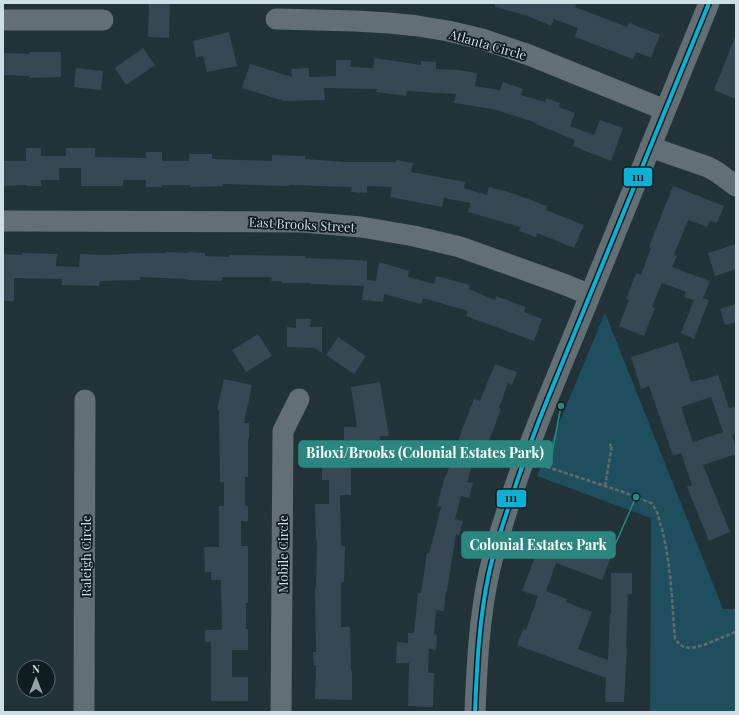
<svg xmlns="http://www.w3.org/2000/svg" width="739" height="715" viewBox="0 0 739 715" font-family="'Playfair Display',serif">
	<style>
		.green { fill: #1f4f5e }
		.building { fill: #364853; fill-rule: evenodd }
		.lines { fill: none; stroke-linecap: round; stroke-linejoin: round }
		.path { stroke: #606b6f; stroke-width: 2.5; stroke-dasharray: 4 2; stroke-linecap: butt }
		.minor { stroke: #626f74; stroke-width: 21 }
		.bus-1-casing { stroke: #0f1c20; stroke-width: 7 }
		.bus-1 { stroke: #0dafd3; stroke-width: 4 }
		.labels { text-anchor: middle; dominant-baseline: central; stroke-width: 3.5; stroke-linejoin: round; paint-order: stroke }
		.street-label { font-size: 13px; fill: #cddee4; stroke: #0f1c20 }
		.leader { fill: none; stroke: #2c8680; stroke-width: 1.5 }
		.callout-dot { fill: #2c8680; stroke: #0f1c20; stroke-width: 1.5 }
		.callout { fill: #2c8680; stroke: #2c8680; stroke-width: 1.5 }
		.callout-label { font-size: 14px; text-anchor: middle; font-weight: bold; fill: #fff }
		.line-badge { stroke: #0f1c20; stroke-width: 1.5 }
		.pale-badge-label { font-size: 11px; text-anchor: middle; font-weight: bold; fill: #111 }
	</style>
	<rect width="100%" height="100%" fill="#213238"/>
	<path class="green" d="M605,313L723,609H736V712H650L651,518L537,476Z"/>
	<path class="building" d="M149,3H170L169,38L148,37Z
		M495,3H577L575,7L627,27L629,23L660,35L651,58L636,52L633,59L575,37L578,28L554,19L551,26L528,16L495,7Z
		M229,32L237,66L207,72L203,56L196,58L193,41Z
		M735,37H736V99L714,90Z
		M143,48L155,65L126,85L115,68Z
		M29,52H61V77L29,78V76L3,75V53L29,54Z
		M375,58L421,65V61L436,62V69L458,70L477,73L475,86L500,90L503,82L523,89L521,95L545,102L546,98L560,103L559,107L575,113L570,126L594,135L600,120L623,128L611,161L573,146L575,140L536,124L537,123L493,109L454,103L456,94L407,91L406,96L376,92L377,89L324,88L325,100L284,101L242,88L250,64L292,77L291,69L309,68V77L336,76V60H351L350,67L373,68Z
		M76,68L103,71L101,90L74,87Z
		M26,148H41V156H66V148H95V157L146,158V152H162V161H189V154H212V159L272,161V155L305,156V159L345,162H396L397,160L413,163L411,172L465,182L464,188L487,195L489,187L512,193L547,206L546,210L584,225L574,248L537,233L536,237L519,231L521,227L468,212L471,203L444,198L442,207L390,197L392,187L367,186V193L351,192L352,187L289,185V186L223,184V186L190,187V185H162V187H146V180H123V186H81V168H59V180H41V186H26V185L3,186V161H26Z
		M673,186L724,206L717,223L710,221L707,227L688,220L674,255L677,256L672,267L710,281L703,298L709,300L694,339L681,333L694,300L684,297L686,292L662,283L652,307L655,308L644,336L619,326L629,300L626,299L636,273L641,275L651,248L649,247Z
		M736,244V269L715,276L708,253Z
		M166,252L188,253V252L205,253V256L229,257V255L305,256V258L355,260L367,261V280L376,281L379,262L409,271L408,277L434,284L436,276L470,285L469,289L495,300L496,296L526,307L524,312L542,319L534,341L466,316L468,311L423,298L421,304L384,294L383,302L362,300L364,286L311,284V283H282V281H271L272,277H222V281L188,280V279L140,277V280L100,281L99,286L62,285V279L14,278V301H3V254L22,255V253L57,254L56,266L79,267L80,254L103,255L146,253H166Z
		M736,304V322L725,325L720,309Z
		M296,319H311L310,327H322V353L314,348L287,347V327L296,328Z
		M258,334L272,356L246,372L232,350Z
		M338,337L366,356L354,374L326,355Z
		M678,342L691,382L702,379V380L718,375L729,408L736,406V434L732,435L736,448V454L703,465L730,532L709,541L687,487L692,485L681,453L673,456L649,386L641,389L631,357ZM711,397L723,432L693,442L681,407Z
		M495,364L517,372L512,385L508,383L499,408L501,409L482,460L475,457L467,482L473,483L469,498L461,496L455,519L463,521L459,535L456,534L447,591H446L444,611L436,610L434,634L437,635L436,650L429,649L428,673H434L433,707L408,706L409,663H396L397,642L408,643V633H414L418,593H421L427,553L429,554L441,507L437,506L445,476H446L462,430L474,399L480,401Z
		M224,379L252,385L244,423H249V439H248V477H245V506H248V521H241V546H248V603H246V629H248V650H232V677H248V701H211V642H205V630H222L221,580H211V572H205L204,547H219V506H224V482H220L219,410H217Z
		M380,382L389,436H380V440H374V456H352L351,440H344V427H357L351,387Z
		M330,463H340V465H351V495H340L341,546H345L344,582H341V627H350L351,671H352V700L315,699L316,665H314L313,652H316L315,588H316L317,540H316L315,504H329V480H322V465H330Z
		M560,539L611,557L602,580L556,563L546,591L567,599L566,602L592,612L578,649L608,660L610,614H611V573H632V594H628L626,647H627L624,702H605L606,678L517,645L523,629L526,630L538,596L522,591L541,541L557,547Z"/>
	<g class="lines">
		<path class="path" d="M541,465L626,493L651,503C658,510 659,520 662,529C671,565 672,602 675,639C678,643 681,646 685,647C697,651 723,636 736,632
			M605,486L612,445H609"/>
		<path class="minor" d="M276,19L355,21L389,23L418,26L448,31L482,39L529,55L665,110
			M3,20H103
			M650,147L708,167L717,172L736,186
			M3,221L302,222L361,227L414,236L460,247L566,285L590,295
			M84,712L85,400
			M281,712L283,431L299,399
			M475,712C477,665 479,619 489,573C494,550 502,527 509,504C532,432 563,363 591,293C630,197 669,100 709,3"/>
		<g class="bus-1-casing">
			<path id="bus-1" d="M475,712C477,665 479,619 489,573C493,554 499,536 505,518C518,477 532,437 548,398L709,3"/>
		</g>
		<use href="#bus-1" class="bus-1"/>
	</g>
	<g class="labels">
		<g class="street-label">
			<text transform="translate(488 44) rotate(16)">Atlanta Circle</text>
			<text transform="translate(302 224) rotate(3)">East Brooks Street</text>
			<text transform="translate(282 554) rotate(-90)">Mobile Circle</text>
			<text transform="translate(85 556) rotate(-90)">Raleigh Circle</text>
		</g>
	</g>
	<path class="leader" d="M561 406L552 454M636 497L615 545"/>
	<g class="callout-dot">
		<circle cx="561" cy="406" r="4"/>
		<circle cx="636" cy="497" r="4"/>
	</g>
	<g class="callout">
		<rect x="299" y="441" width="253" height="26" rx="4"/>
		<rect x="462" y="532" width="153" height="26" rx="4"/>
	</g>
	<g class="callout-label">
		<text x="425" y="458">Biloxi/Brooks (Colonial Estates Park)</text>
		<text x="538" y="550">Colonial Estates Park</text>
	</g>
	<g class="line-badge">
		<rect x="623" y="167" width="30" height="20" rx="4" fill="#0dafd3"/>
		<rect x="496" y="489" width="31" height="19" rx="4" fill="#0dafd3"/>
	</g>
	<g class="pale-badge-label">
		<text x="638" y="181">111</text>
		<text x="511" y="502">111</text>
	</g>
	<rect width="739" height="715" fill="none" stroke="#cddee4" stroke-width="8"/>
	<g transform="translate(36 679)"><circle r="19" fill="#0f1c20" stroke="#5b6a6e"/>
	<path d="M0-3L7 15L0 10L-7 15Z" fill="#91a2a8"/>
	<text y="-6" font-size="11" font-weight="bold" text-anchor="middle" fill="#cddee4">N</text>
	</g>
</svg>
